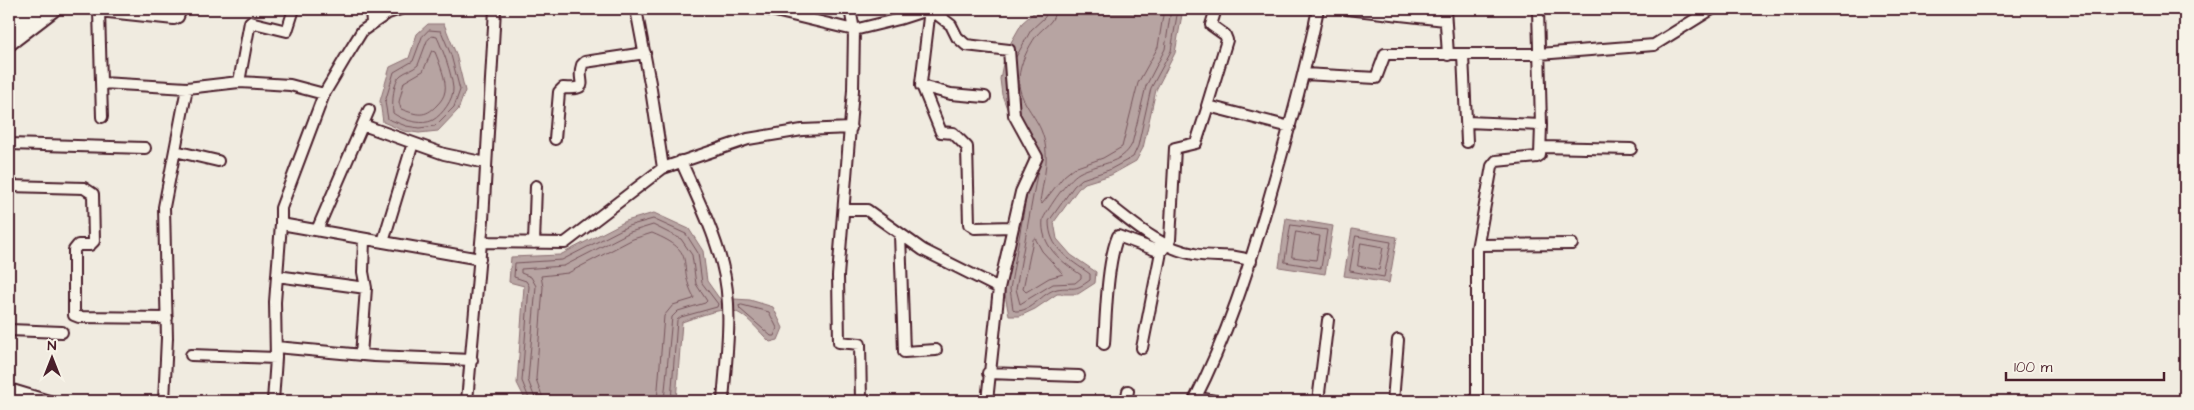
<svg xmlns="http://www.w3.org/2000/svg" width="2194" height="410" viewBox="0 0 2194 410" font-family="'Architects Daughter',sans-serif">
	<style>
		.water { fill: #b7a4a2; stroke: #8b6f72 }
		.lines { fill: none; stroke-linecap: round; stroke-linejoin: round }
		.shore { stroke: #76545b; stroke-width: 1 }
		.street-casing { stroke: #4a1f2b; stroke-width: 14 }
		.primary-casing { stroke: #4a1f2b; stroke-width: 20 }
		.street { stroke: #f7f3e8; stroke-width: 10 }
		.primary { stroke: #f7f3e8; stroke-width: 16 }
	</style>
	<rect width="100%" height="100%" fill="#f0ebe0"/>
	<filter id="ink" filterUnits="userSpaceOnUse"><feTurbulence type="fractalNoise" baseFrequency=".02" numOctaves="2"/><feDisplacementMap in="SourceGraphic" scale="10" xChannelSelector="R" yChannelSelector="G"/><feConvolveMatrix kernelMatrix="1 2 1 2 8 2 1 2 1" color-interpolation-filters="sRGB"/></filter>
	<g filter="url(#ink)">
		<path class="water" d="M1038,9H1183L1175,53L1156,90L1143,148L1136,161L1111,175L1085,183L1078,189L1054,222L1057,239L1071,255L1096,272L1095,283L1078,294H1057L1035,309L1020,316H1009L1004,289L1029,159L1023,137L1009,114L1002,95L1000,79L1005,53L1022,23Z
			M428,24H444L456,54L465,91L458,110L438,131L419,133L404,131L383,122L380,101L390,67L409,58L417,34Z
			M654,213L689,229L703,251L707,281L719,298L750,300L773,307L783,328L778,340L770,342C760,333 746,313 731,310C719,308 694,318 682,322L676,401H526L517,383L524,286L509,282L511,257L560,255L626,221Z
			M1286,218L1333,226L1325,274L1279,267Z
			M1352,229L1397,237L1389,283L1344,276Z"/>
		<g class="lines">
			<path class="shore" d="M1055,9C1055,23 1044,26 1036,36C1028,48 1020,63 1019,78C1017,98 1034,113 1041,130C1051,154 1044,177 1040,201L1042,204L1064,176L1074,168L1103,158L1122,147L1138,83L1158,47L1164,9
				M429,30L441,31L451,55L460,90L454,107L435,126L419,128L406,126L388,119L385,102L394,72L413,61L422,37Z
				M432,36L437,37C444,53 451,71 453,88C454,99 442,115 433,120C422,126 402,120 393,113C392,104 393,80 401,75C406,71 413,70 418,65L427,41Z
				M432,51L435,52C439,62 447,81 445,91C444,97 441,101 437,105C425,118 417,115 401,109L399,102L404,82L423,71Z
				M1016,57L1031,30L1045,17L1047,9
				M1038,169L1016,289L1020,304L1053,284L1075,283L1081,278V275C1061,261 1040,246 1043,219C1049,207 1067,180 1079,173C1097,163 1122,165 1132,144L1146,86L1165,49L1171,9
				M1027,193L1010,289L1013,309L1015,311C1032,312 1041,293 1057,289C1073,286 1073,293 1090,280V274C1069,259 1049,249 1049,221L1074,186L1082,179L1109,170L1133,157L1138,146L1151,88L1171,51L1178,9
				M1291,225L1327,230L1321,268L1285,262Z
				M1296,232L1320,236L1316,260L1292,257Z
				M1356,236L1391,242L1384,277L1350,271Z
				M1035,238L1042,251L1063,274L1049,278L1026,292L1023,289L1033,240Z
				M1361,243L1383,247L1379,270L1358,266Z
				M742,305L769,312L777,328L774,336H771L740,309L739,306Z
				M530,401L522,381L529,286L526,281L514,277L515,263L562,260L628,226L653,219L686,234L698,253L702,283L718,304L717,307L681,317L677,320L671,401
				M536,401L528,380L536,286L531,277L521,273V269L564,266L630,232L653,225L681,239L692,255L696,284L707,301L705,303L678,311L672,317L664,401
				M544,401L536,379L543,287L541,276L568,273L633,239L652,233C701,253 675,263 694,297L693,299L673,305L664,316L657,401"/>
			<g class="street-casing">
				<path id="street" d="M97,9L99,11L102,117
					M371,9L372,23
					M636,9L650,83L663,168
					M767,9L854,30L899,19L930,9
					M850,9L854,30L853,90L838,276L839,342L860,344L861,401
					M1347,9L1445,20
					M1445,9L1448,55
					M99,11L174,19L178,17L181,9
					M1463,55L1467,142
					M1304,74L1376,78L1385,54H1539L1654,45L1712,9
					M239,82L250,22L287,31L294,9
					M102,83L187,88L239,82L290,85L324,94
					M921,86L951,94L985,97
					M1207,106L1227,40L1225,35L1211,25L1216,9
					M1467,122L1541,125
					M363,125L444,154L486,163
					M555,139L559,92L563,88C593,90 576,82 582,65L585,62L645,53
					M9,144L145,148
					M1541,147L1631,149
					M175,151L218,161
					M681,161C696,195 713,229 722,264C734,308 726,357 723,401
					M9,186L84,188L93,194L94,241L90,245H78L74,250V315L79,317L167,318
					M1108,204C1134,224 1160,248 1194,254C1213,258 1232,253 1251,261
					M844,210H867L923,250L999,288
					M281,224L480,259
					M317,230L369,110
					M900,234L904,352L936,350
					M383,242L413,143
					M481,242L565,243L663,168L748,139L802,130L851,128
					M534,243L536,186
					M1478,245L1572,244
					M277,276L366,288
					M9,330L62,332
					M1104,344C1106,315 1107,262 1118,236L1161,252
					M276,347L374,356L472,360
					M1142,348L1161,252L1170,240L1175,148L1196,143L1208,106L1290,127
					M191,355L276,358
					M361,355L366,288L363,272L364,239
					M988,373L1079,376
					M9,389L49,401
					M1196,397L1215,401
					M164,401L167,338L164,207L187,88
					M273,401L276,358L275,302L281,224V208L324,94L346,57L362,31L388,13L400,9
					M467,401L483,220L495,9
					M987,401L999,288L1021,192L1037,157L1014,115L1009,50L966,45L957,37L951,25L930,9L921,83L941,132L953,133L967,147L969,224L975,228L1012,227
					M1126,401L1128,391
					M1194,401C1227,337 1249,268 1269,199C1287,136 1305,73 1318,9
					M1318,401L1328,320
					M1393,401L1398,340
					M1477,401V249L1492,166L1496,161L1537,157L1540,155L1541,125L1538,9"/>
			</g>
			<g class="primary-casing">
				<path id="primary" d="M9,25L30,9
					M9,42L52,9"/>
			</g>
			<use href="#street" class="street"/>
			<use href="#primary" class="primary"/>
		</g>
	</g>
	<rect width="2194" height="410" fill="none" stroke="#f7f3e8" stroke-width="30"/>
	<rect x="15" y="15" width="2164" height="380" fill="none" stroke="#4a1f2b" stroke-width="2" filter="url(#ink)"/>
	<g transform="translate(52 358)" stroke="#f7f3e8" stroke-width="4" paint-order="stroke">
	<path d="M0-4L9 19L0 12L-9 19Z" fill="#4a1f2b"/>
	<text y="-8" font-size="14" font-weight="bold" text-anchor="middle" fill="#4a1f2b">N</text>
	</g>
	<path d="M2006 372v8h158v-8" fill="none" stroke="#4a1f2b" stroke-width="2.5"/>
	<text x="2014" y="372" font-size="15" fill="#4a1f2b" stroke="#f7f3e8" stroke-width="4" paint-order="stroke">100 m</text>
</svg>
